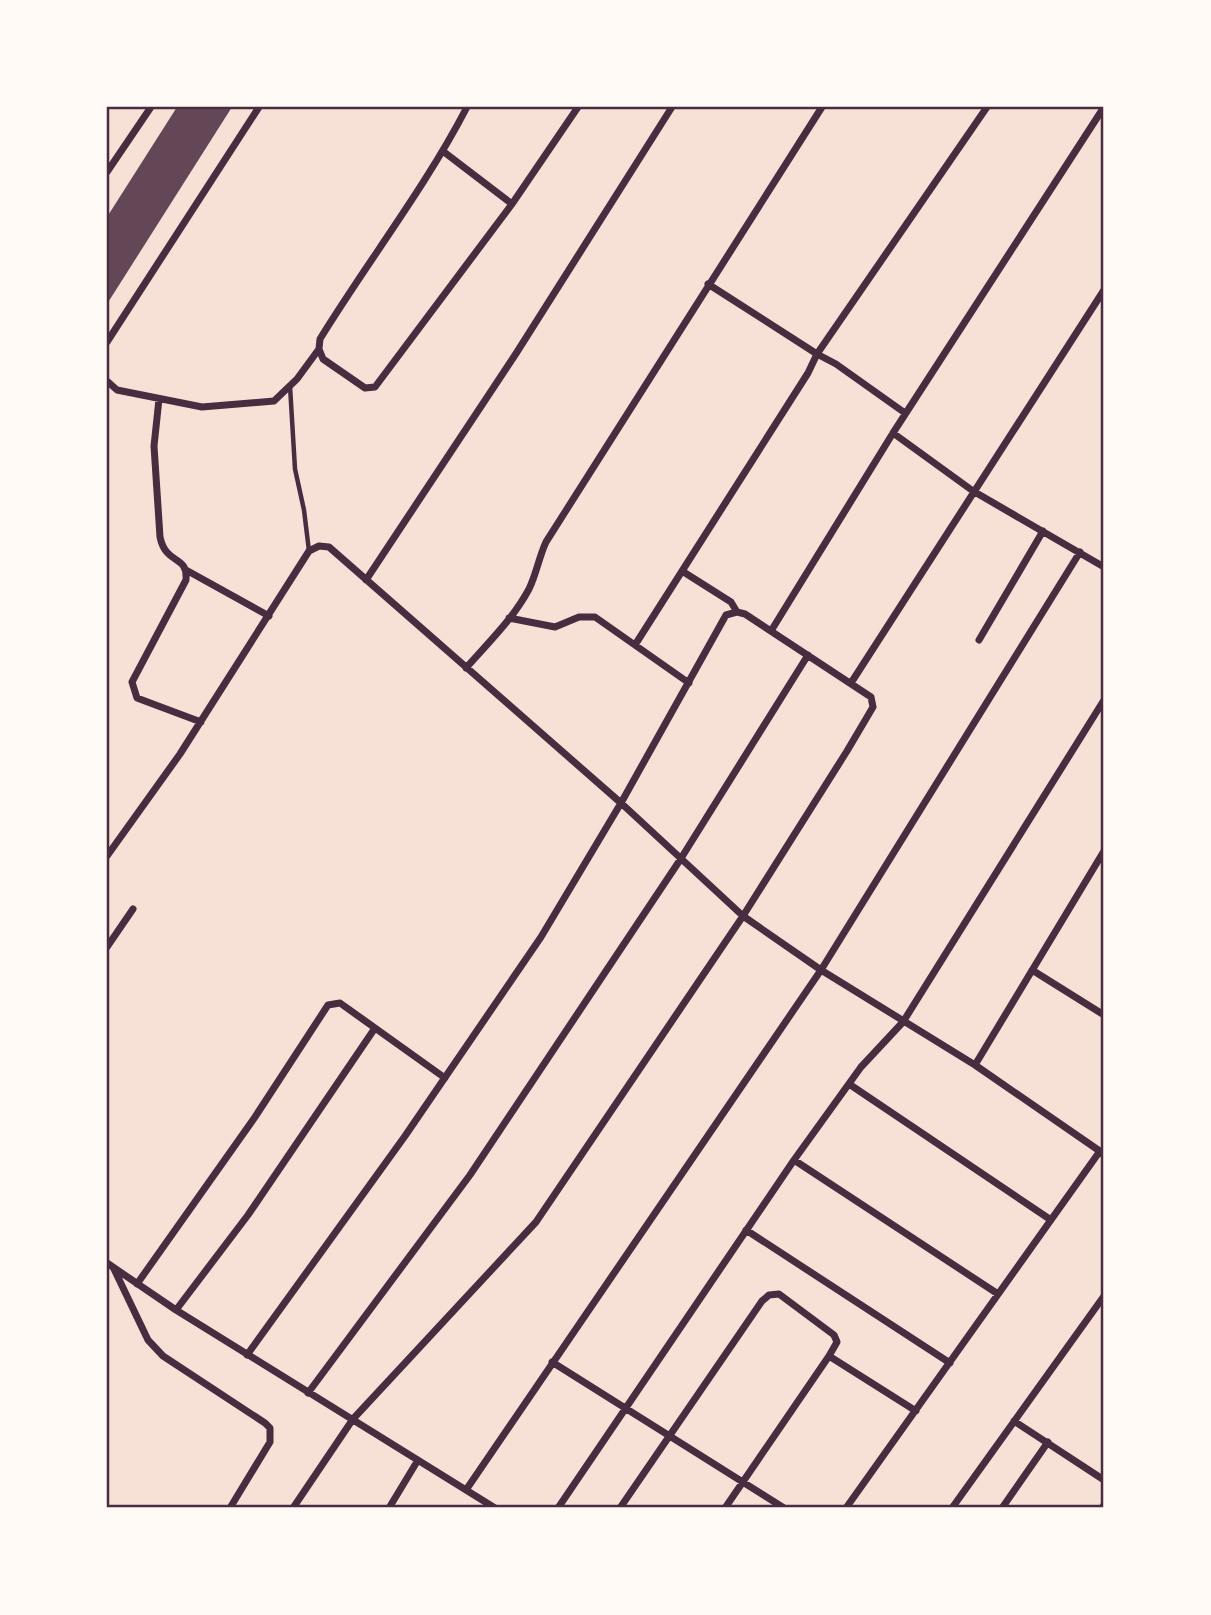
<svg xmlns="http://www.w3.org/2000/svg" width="1211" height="1615" viewBox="0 0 1211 1615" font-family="Arial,sans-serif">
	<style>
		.building { fill: #644757 }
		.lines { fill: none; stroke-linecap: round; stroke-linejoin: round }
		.service { stroke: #4a2c40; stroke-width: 4.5 }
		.minor { stroke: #4a2c40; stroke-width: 7 }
		.neatline { fill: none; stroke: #4a2c40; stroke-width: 2.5 }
	</style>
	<rect width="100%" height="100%" fill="#f7e1d7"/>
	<path class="building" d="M177,107H232L107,304V217Z"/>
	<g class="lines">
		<path class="service" d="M290,386L295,469L304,510L309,551"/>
		<path class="minor" d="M467,107C425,188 368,261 320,339L319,349L323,359L365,388L375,387L512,204L578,107
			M444,152L512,204
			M107,172L151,107
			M708,284L817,354L987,107
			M107,342L259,107
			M107,381L117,390L202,407L274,401L297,379L319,349
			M159,399L154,446L160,537C166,566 188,554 186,580L132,682L137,698L201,722
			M893,433L1104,107
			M186,570L269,616
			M682,571L731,602L737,612
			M366,580L517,352L672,107
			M509,618L555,627L579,617H595L689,683
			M771,631L893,433L973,491L1104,567
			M979,640L1043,531
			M635,645L808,373L817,354L836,364L905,413
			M466,668C488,643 513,619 529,589C536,575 539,557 546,542L822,107
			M851,683L1104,290
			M107,856L180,754L309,551L319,546L329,547L621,803L743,916L821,970L975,1065L1104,1154
			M107,947L133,909
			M1032,970L1104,1015
			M975,1065L1104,851
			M849,1084L1051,1220
			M794,1160L998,1294
			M746,1230L950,1363
			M107,1263L176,1310L495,1508
			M114,1269L148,1340L163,1356L265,1423L270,1428V1442L230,1508
			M137,1284L255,1117L328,1005L340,1003L445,1078
			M176,1310L248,1215L375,1028
			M247,1355L405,1136L541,937L621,803L726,615L737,612L745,614L871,697L873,707L847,751L743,916L536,1222L353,1419L293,1508
			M552,1362L784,1508
			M308,1393L470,1175L680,860L808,655
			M1014,1421L1104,1480
			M466,1490L821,970L1080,552
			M389,1508L418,1460
			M558,1508L794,1160L861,1067L903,1022L1104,700
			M620,1508L762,1301L769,1295L779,1294L834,1335L837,1342L829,1356
			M725,1508L829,1356L916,1411
			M846,1508L1100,1151
			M952,1508L1104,1296
			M1002,1508L1048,1442
			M1102,1508L1104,1505"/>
	</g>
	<rect width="1211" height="1615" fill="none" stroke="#fffaf5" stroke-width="217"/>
	<rect x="108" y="108" width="994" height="1398" class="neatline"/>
</svg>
